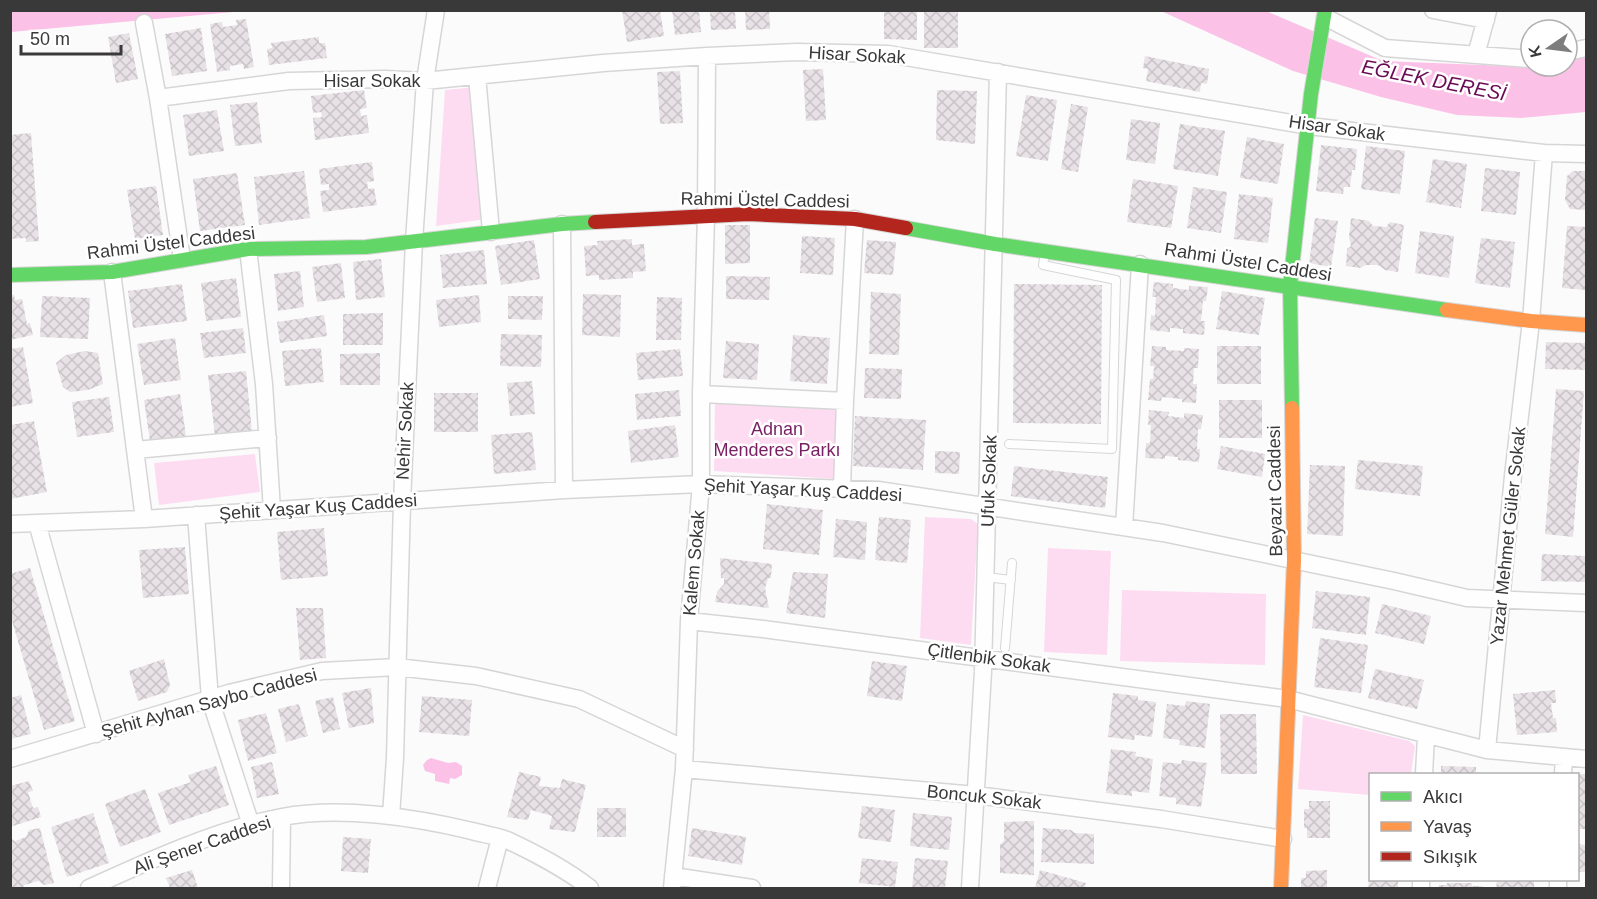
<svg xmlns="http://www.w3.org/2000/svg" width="1597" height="899" viewBox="0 0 1597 899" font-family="Arial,sans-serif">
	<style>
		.green { fill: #fddcf2 }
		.water { fill: #fbc1e7 }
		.building { fill: url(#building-cross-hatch) }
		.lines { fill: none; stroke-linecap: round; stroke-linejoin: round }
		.lane-casing { stroke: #d7d6d7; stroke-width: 10 }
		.street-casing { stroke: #d7d6d7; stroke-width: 19 }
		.fast-casing { stroke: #d7d6d7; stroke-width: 16 }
		.slow-casing { stroke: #d7d6d7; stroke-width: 16 }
		.jam-casing { stroke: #d7d6d7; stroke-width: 16 }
		.lane { stroke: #fffeff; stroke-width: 8 }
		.street { stroke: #fffeff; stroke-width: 16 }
		.fast { stroke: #63d668; stroke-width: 14 }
		.slow { stroke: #ff974d; stroke-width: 14 }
		.jam { stroke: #b3261e; stroke-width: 14 }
		.labels { text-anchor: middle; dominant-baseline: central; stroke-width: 5; stroke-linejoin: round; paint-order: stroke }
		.street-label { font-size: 18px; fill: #3a393a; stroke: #fff }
		.park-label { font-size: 18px; fill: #7a1e63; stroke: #fff }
		.water-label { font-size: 20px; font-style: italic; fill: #6b0b55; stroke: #fff }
	</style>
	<defs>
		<pattern id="building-cross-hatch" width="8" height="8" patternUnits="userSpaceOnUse" patternTransform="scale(1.5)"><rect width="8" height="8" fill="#e8e2e6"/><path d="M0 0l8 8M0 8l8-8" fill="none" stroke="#c8c3c6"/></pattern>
	</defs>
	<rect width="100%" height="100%" fill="#fcfbfc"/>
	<path class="green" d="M476,87L487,219L436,226L445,90Z
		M715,401L839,406L836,479L714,471Z
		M255,454L260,492L159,505L154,463Z
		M925,517L971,519L978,524L971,645L920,638Z
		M1048,548L1111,551L1107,655L1044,652Z
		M1122,590L1266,594L1265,665L1120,661Z
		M1303,715L1409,741L1415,746L1411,774H1370V795L1298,789Z"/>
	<path class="water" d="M11,11H245L11,32Z
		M1161,11H1266L1383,61L1532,67L1567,66V60L1586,57V112L1521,118L1457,115L1381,97L1293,71Z
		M431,758L448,763L456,762L462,766V775L455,779L450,778L449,784L435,781V774L425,771L423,765L427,760Z"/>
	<path class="building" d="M622,10H660L664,36L627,42Z
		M672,10H699L701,32L675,35Z
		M710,10H735L736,29L711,30Z
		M745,10H769L770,29L746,30Z
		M884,10H917V40L884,39Z
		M924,10H958V48H924Z
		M246,19L254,67L244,69L243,64L230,66V70L217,72L210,24L222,22L223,27L237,25L236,20Z
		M201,28L207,71L172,76L165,34Z
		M129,33L138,79L116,83L108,37Z
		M319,37V43H325L327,58L269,65L267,49L272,48L271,43Z
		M1145,56L1209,69L1207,84L1201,83L1200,92L1146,81L1148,69L1143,68Z
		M823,69L826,120L806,121L803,70Z
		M680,71L683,123L660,124L657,72Z
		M364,90L367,108L360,109L361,116L367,115L369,133L315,140L313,118L322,117L321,112L313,113L311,96Z
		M937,90L977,91L975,144L936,140Z
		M1026,95L1057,100L1048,161L1016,156Z
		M257,102L262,143L235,146L230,105Z
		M1071,104L1088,107L1078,172L1061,169Z
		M217,110L224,151L189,156L183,115Z
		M1131,119L1160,123L1155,164L1126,160Z
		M1180,124L1225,131L1218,176L1173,169Z
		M31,133L39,241L26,242V238L10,239V135Z
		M1247,137L1284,144L1278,184L1240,178Z
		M1321,145L1357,149L1355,170H1352L1350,187H1344L1343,194L1316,191Z
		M1366,146L1405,151L1400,194L1361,189Z
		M1433,159L1467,164L1461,208L1426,202Z
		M372,162L374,181L367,182L368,189L374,188L377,205L323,212L320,191L329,190V184L321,185L319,169Z
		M1485,168L1520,172L1516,215L1481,211Z
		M304,171L310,218L259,225L254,177Z
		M1573,171H1586V210L1570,209L1565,200L1567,176Z
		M237,173L245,225L200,231L193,179Z
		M1133,179L1178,186L1171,228L1127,222Z
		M156,186L163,235L135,239L127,190Z
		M1193,187L1227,192L1221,233L1187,228Z
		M1239,194L1273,198L1268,243L1234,239Z
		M1315,218L1338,221L1331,267L1309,263Z
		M1351,218L1369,221L1373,226L1386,227L1390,222L1404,225L1398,272L1385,270L1378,265H1366L1360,268L1346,266L1347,249L1351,246L1349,237Z
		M725,225H750V263L725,264Z
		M1567,226L1586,227V290L1562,288Z
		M1420,231L1454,236L1449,278L1415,273Z
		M802,236L835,238L833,275L800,273Z
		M1481,238L1515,242L1510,288L1475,283Z
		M632,239V245L644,244L646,271L633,272V278L599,280V275L586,276L584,246L598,245L597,241Z
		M534,240L540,279L501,285L495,246Z
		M867,240L896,242L893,275L864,273Z
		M484,250L487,284L443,288L440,255Z
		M381,259L385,297L356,300L353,262Z
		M341,263L345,298L317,302L312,267Z
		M300,271L304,307L278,311L274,274Z
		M726,276L770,277L769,300L726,299Z
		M236,278L241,317L206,321L201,283Z
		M1154,282L1173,284V288L1189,290V286L1208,287L1206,301H1203L1201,321H1205L1204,335L1183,333V329L1170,328V332L1150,330L1151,315L1155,316L1156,297H1152Z
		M182,284L187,321L133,328L128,291Z
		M1014,284L1102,285L1101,424L1013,423Z
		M1222,291L1265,298L1259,335L1216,329Z
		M871,292L901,294L899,355L869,354Z
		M583,294L621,295L620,337L582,335Z
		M14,295L15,300L22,299L27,324L30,323L33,335L10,340V296Z
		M479,295L481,322L439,327L436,300Z
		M42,296L90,298L88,339L40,337Z
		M508,296H543L542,320L508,319Z
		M657,297L682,298L681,340H656Z
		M383,313V345H343V314Z
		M324,315L327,336L280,343L277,322Z
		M243,328L246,353L204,358L200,333Z
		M501,334L542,335L541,367L500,366Z
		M793,335L830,338L827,384L790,381Z
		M175,338L181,380L144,385L137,344Z
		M726,341L759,344L757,380L723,378Z
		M1546,342L1586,343V370L1545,369Z
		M1152,346L1166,347V350L1184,351V348L1199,349L1198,368H1194L1193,384H1197L1196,403L1182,402V399L1162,397L1161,401L1148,400L1150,379H1153L1154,366H1150Z
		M1217,346H1261V384H1217Z
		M23,347L33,403L10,407V349Z
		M321,348L324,382L285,386L282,351Z
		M680,349L683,376L638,380L636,353Z
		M85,351L98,353L103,384L88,390L70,392L63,387L56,363L66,355Z
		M380,353V385H340V354Z
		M865,368L902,369L901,399L864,398Z
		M246,371L252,432L215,436L208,375Z
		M532,381L535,414L510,416L507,383Z
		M1556,389L1584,391L1573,537L1545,534Z
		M679,390L681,416L637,420L635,394Z
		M434,393H478V432H434Z
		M180,394L186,436L150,441L144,400Z
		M109,397L114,432L77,437L72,402Z
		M1219,400H1262V438H1219Z
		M1149,410L1169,412L1168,416L1184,418V413L1203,415L1201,429H1198L1197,449H1200L1199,462L1178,460V457L1165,456V459L1145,458L1146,443H1150L1151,425H1148Z
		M855,416L926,420L923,470L853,466Z
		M34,421L47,492L10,499V425Z
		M675,425L679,457L631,463L628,431Z
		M532,432L536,470L494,474L491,435Z
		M1221,446L1265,454L1262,477L1217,469Z
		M935,451L960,452L959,474L935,473Z
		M1358,460L1423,466L1420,496L1355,489Z
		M1310,465L1345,466L1343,536L1307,534Z
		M1014,466L1108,477L1105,508L1011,496Z
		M767,504L823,510L819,555L763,549Z
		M879,517L911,520L907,563L875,560Z
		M836,519L867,522L865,560L833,557Z
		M324,528L328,576L281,580L277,532Z
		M185,547L189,594L143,598L139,550Z
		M1542,554L1586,556V582L1541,581Z
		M720,558L772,564L771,577L768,579L765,588L769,608L715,602L717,592L724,584V578H721Z
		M30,568L75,721L44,730L10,614V574Z
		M793,572L828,574L825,618L786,613Z
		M1316,591L1370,597L1366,635L1312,628Z
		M1382,604L1431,616L1424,644L1375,633Z
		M296,608H323L326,658L300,660Z
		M1320,638L1368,645L1361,693L1314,687Z
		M164,659L170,685L167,692L138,701L129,671Z
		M872,661L907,666L902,701L867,696Z
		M1375,669L1424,680L1417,709L1368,698Z
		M371,688L374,723L349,728L342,693Z
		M1555,690L1556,703H1551L1553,718H1556L1557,732L1517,735L1513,694Z
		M1113,693L1138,696V700L1156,702L1152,737L1135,735L1134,740L1108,737Z
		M21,695L31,734L10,739V698Z
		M422,696L472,700L469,736L419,732Z
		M333,697L340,729L323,733L315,701Z
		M1186,701L1210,704L1205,748L1179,745L1180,740L1163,738L1167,704L1185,706Z
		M299,704L308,736L286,742L278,709Z
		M266,713L277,753L248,761L238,720Z
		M1220,714H1256L1257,774H1221Z
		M1111,749L1136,752L1135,756L1153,759L1149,793L1132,791V796L1106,793Z
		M1182,760L1207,763L1201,807L1176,804V798L1159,796L1163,762L1181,764Z
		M272,762L279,794L257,798L251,767Z
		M216,766L229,805L169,825L158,793L191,782L188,775Z
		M1441,766L1476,767V774H1441Z
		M519,772L541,777L539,786L560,788L562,779L586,785L575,832L549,829L552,816L531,810L528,820L507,817Z
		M1578,774H1586V829H1578Z
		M29,781L33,791L28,792L33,808L38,807L41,817L10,827V786Z
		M145,789L161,832L120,847L105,804Z
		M1309,801H1330V838H1307V828H1304V809H1309Z
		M862,806L895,810L891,842L858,838Z
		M597,808H626V837H597Z
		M93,813L109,863L67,877L51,827Z
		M913,813L952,817L949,850L910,846Z
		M1034,821V875L1000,873V845L1004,841V822Z
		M40,828L54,883L44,885L39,881L24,885L23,888H10V838L15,841L26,837L29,830Z
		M692,828L746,837L742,865L688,856Z
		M1043,828L1071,830L1075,833L1094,834V864L1041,862Z
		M343,837L371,839L368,873L341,871Z
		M1578,844L1586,845V872H1578Z
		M862,858L898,862L895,887L859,883Z
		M915,858L948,861L945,888H912Z
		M192,870L198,888H170L166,878Z
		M1040,870L1086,883L1085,888H1035Z
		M1327,870V888H1301V878H1306V871Z
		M1369,880H1398V887L1368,888Z
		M1497,880H1534V888H1496Z
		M1447,883H1471L1472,886H1483V888H1439V885H1447Z"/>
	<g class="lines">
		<g class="lane-casing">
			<path id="lane" d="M1009,444L1112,449L1116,280L1043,265L1045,252
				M986,577L1011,580
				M1005,648L1012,563"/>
		</g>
		<g class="street-casing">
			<path id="street" d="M1433,10L1486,20
				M1325,17L1385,48L1531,59
				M144,23L158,98L182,259
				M1567,52L1586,48
				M1476,55L1488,11
				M477,76L491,232
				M158,98L289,81L385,79L425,81L603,63L707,56L797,52L888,54L1309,126L1544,153L1586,154
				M562,224L564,490
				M248,249L264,384L272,510
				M112,272L144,519
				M701,394L845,401
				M135,450L268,438
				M842,488L845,401L855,219
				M196,515L210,699L251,825
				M37,523L96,734
				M10,524L144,519L564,490L701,484L878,490L1163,533L1394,581L1467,598L1586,603
				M1124,527L1140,264
				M689,621L763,629L1288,699L1487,750L1586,759
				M1487,750L1513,476L1531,321L1544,153
				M10,759L229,693L322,671L397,667L476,676L579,699L685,749
				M684,769L976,795L1161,819L1283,839
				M1424,774L1426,736
				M1563,774L1564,757
				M391,816L395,758L402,502L414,241L425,81L436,10
				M673,876L752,888
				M89,888C148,861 218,829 282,817C340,806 414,817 472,831C483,834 496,836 507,840C533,852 568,871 590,888
				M281,888L282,817
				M487,888L500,838
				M672,888L684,769L689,621L701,484V394L706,216L707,56
				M970,888L983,672L998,72
				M1421,888V880
				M1558,888V880"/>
		</g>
		<g class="fast-casing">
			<path id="fast" d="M906,228L995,244L1447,310
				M10,275L112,272L248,249L366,247L562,224L595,222
				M1292,408L1290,286L1311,94L1325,10"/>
		</g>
		<g class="slow-casing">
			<path id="slow" d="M1447,310L1531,321L1586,325
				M1281,888L1294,560L1292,408"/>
		</g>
		<g class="jam-casing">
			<path id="jam" d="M595,222L748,214L855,219L906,228"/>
		</g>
		<use href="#lane" class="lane"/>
		<use href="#street" class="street"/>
		<use href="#fast" class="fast"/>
		<use href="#slow" class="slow"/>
		<use href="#jam" class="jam"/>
	</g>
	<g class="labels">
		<g class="street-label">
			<text transform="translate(857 55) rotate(3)">Hisar Sokak</text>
			<text x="372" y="81">Hisar Sokak</text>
			<text transform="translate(1337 128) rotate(8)">Hisar Sokak</text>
			<text transform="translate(765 200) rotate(1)">Rahmi Üstel Caddesi</text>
			<text transform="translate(171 243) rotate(-7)">Rahmi Üstel Caddesi</text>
			<text transform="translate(1248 262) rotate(9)">Rahmi Üstel Caddesi</text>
			<text transform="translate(405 431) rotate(-87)">Nehir Sokak</text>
			<text transform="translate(989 481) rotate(-88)">Ufuk Sokak</text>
			<text transform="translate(803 490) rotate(3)">Şehit Yaşar Kuş Caddesi</text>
			<text transform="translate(1275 491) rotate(-91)">Beyazıt Caddesi</text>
			<text transform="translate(318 507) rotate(-4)">Şehit Yaşar Kuş Caddesi</text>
			<text transform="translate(1508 536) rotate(-84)">Yazar Mehmet Güler Sokak</text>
			<text transform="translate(694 563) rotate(-85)">Kalem Sokak</text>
			<text transform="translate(989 658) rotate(8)">Çitlenbik Sokak</text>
			<text transform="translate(209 703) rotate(-15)">Şehit Ayhan Saybo Caddesi</text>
			<text transform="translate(984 797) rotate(6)">Boncuk Sokak</text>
			<text transform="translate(202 845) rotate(-19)">Ali Şener Caddesi</text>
		</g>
		<g class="park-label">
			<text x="777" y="429">Adnan<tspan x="777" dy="21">Menderes Parkı</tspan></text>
		</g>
		<g class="water-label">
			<text transform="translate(1434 80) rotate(11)">EĞLEK DERESİ</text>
		</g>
	</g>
	<rect width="1597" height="899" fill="none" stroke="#3a393a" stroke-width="24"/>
	<rect x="1369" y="773" width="210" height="108" fill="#ffffff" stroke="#b0b0b0" stroke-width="1.5"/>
	<rect x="1381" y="792" width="30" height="9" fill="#63d668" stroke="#b0b0b0" stroke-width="1.5"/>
	<text x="1423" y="803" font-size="18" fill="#3a393a">Akıcı</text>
	<rect x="1381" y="822" width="30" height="9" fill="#ff974d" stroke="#b0b0b0" stroke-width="1.5"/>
	<text x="1423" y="833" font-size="18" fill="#3a393a">Yavaş</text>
	<rect x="1381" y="852" width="30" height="9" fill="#b3261e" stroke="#b0b0b0" stroke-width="1.5"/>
	<text x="1423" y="863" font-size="18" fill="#3a393a">Sıkışık</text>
	<g transform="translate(1549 48) rotate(256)"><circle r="28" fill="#ffffff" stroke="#b0b0b0" stroke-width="1.5"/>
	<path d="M0-4.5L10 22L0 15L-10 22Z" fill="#7e7d7e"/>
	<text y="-9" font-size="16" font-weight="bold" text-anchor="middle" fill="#3a393a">K</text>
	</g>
	<path d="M21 45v9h100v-9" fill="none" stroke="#3a393a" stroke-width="3"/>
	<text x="30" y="45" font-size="18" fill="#3a393a" stroke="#ffffff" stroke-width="4.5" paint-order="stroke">50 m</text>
</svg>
